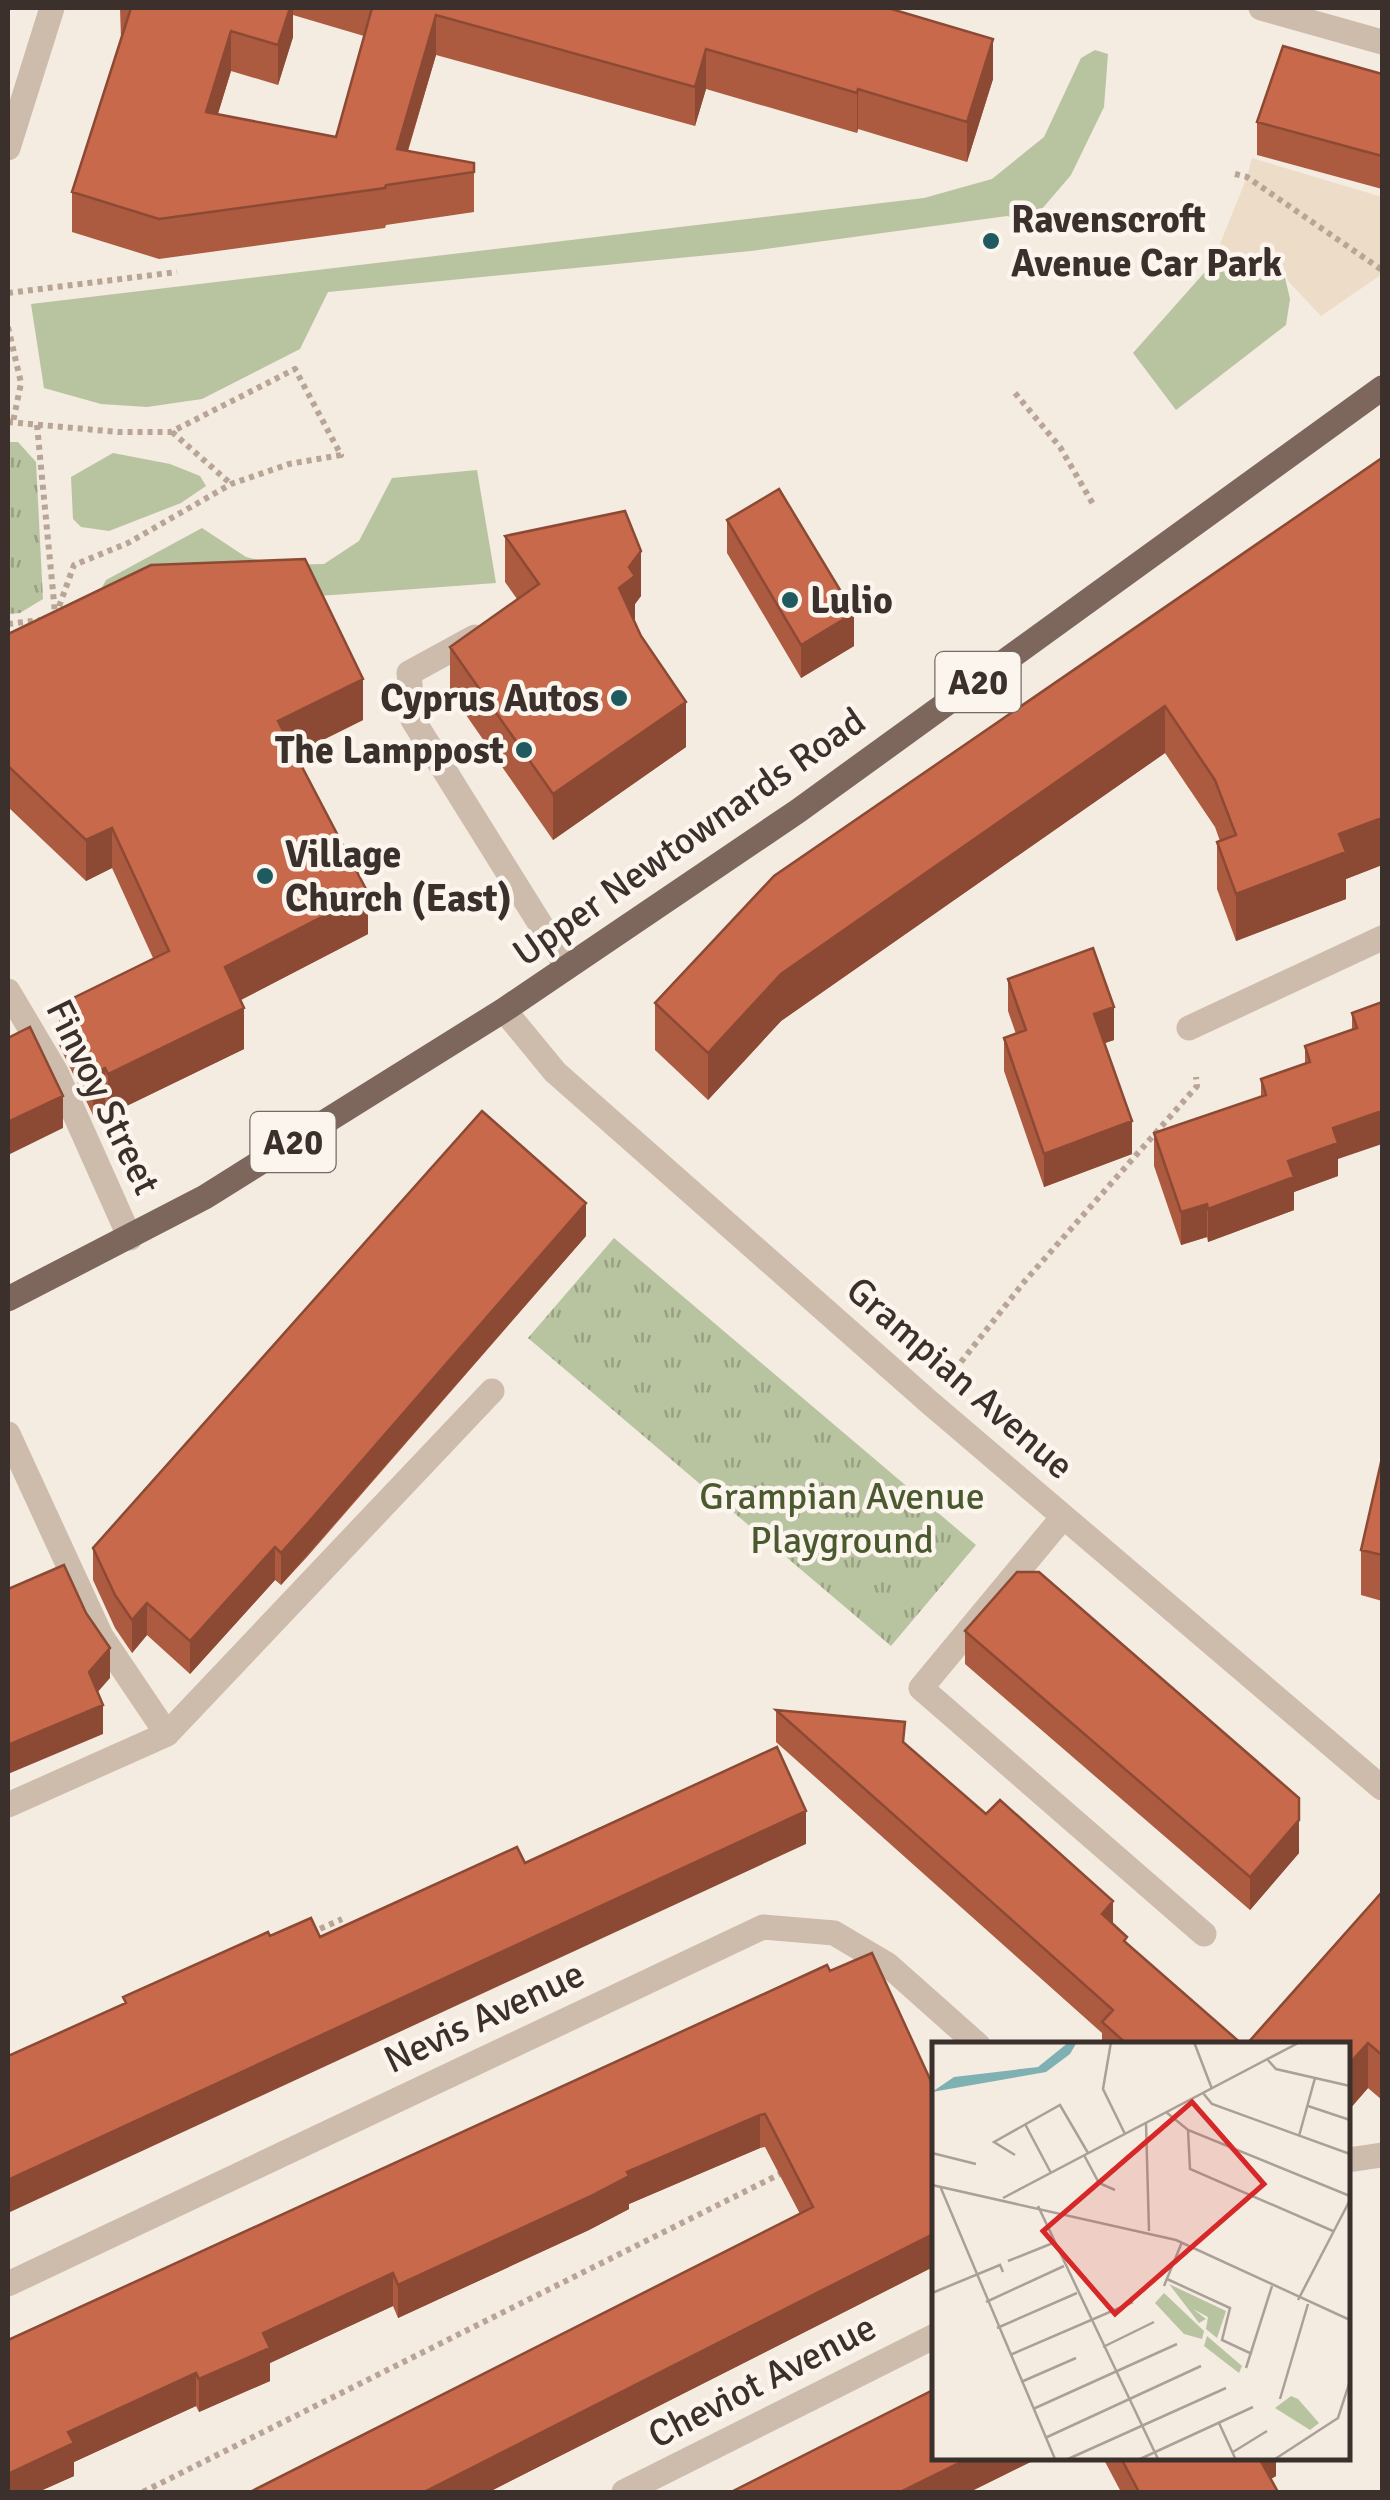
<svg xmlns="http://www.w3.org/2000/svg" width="1390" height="2500" viewBox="0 0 1390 2500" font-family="Signika,sans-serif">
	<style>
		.grass { fill: #b8c4a0 }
		.park { fill: url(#park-tufts) }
		.plaza { fill: #ecdcc8 }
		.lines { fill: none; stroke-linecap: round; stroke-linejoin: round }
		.path { stroke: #b9a596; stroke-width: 6; stroke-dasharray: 5 5; stroke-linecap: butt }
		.service { stroke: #cdbbac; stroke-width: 25 }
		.minor { stroke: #cdbbac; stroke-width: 25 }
		.primary { stroke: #7d675c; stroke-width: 25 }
		.wall { fill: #ac5a40; fill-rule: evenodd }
		.shaded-wall { fill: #8c4a34 }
		.building { fill: #c8694b; stroke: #8c4a34; stroke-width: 2.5 }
		.poi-dot { fill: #1f5a5e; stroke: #fbf5ee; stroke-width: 4 }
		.labels { text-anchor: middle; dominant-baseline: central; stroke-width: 9; stroke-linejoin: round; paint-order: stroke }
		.shield { fill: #fbf5ee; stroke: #756b66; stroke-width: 2.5 }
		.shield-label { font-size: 35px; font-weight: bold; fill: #3b302b }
		.poi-label { font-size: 38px; font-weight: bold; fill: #3b302b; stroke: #fbf5ee; text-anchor: start }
		.street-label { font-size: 38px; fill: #3b302b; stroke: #fbf5ee }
		.park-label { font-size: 38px; fill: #4a5a2e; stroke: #fbf5ee }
		.inset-road { fill: none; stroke: #aaa098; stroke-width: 2.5 }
		.view { fill: #d62828; fill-opacity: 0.15; stroke: #d62828; stroke-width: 5 }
		.inset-edge { fill: none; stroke: #3b302b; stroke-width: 5 }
	</style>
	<defs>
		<pattern id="park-tufts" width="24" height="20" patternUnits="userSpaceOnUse" patternTransform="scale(2.5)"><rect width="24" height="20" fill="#b8c4a0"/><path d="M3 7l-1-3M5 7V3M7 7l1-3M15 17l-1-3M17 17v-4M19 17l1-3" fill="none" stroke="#97a083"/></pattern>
	</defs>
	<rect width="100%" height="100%" fill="#f4ebe1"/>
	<path class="grass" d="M1095,50L1108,54L1104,107L1071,175L1030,223L1007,216L751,251L328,292L300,349L202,399L147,407L101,404L44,388L31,304L924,198L992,179L1044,137L1081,58Z
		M1259,257L1283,269L1290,299L1286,325L1176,410L1133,353L1212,264Z
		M113,453L170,464L200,476L206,486L181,503L109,531L81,527L73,519L71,477Z
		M477,470L496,583L88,613L106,580L202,528L246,557L279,565L324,564L359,541L392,478Z"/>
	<path class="park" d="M8,442H18L36,462L43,599L20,613L8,614Z
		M614,1238L976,1545L891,1646L528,1338Z"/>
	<path class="plaza" d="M1252,158L1382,197V274L1321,316L1289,282L1283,269L1262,259L1212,264L1247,177Z"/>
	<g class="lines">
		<path class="path" d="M1235,174L1247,177L1382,270
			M8,293L177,272
			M8,327L21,383L13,422
			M1015,393L1060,447L1093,504
			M8,422L118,432H171L295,369L341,455L289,464L231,484L128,543L74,565L56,615
			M37,425L55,613
			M172,432L231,484
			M8,624L41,620
			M961,1362L1024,1282L1197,1086L1196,1077
			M311,1933L342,1919
			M143,2492L786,2171"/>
		<path class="service" d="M475,637L409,673L413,720L567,967
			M8,1434L101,1636L167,1734
			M1063,1517L921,1688L1204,1934
			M8,1805L167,1734L492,1391"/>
		<path class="minor" d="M1261,8L1382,42
			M8,148L52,8
			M8,991L56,1072L130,1238
			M504,1010L555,1072L929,1402L1382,1788
			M1189,1028L1382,938
			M1348,2160L1382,2155
			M8,2284L763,1927L834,1933L888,1965L978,2045
			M624,2492L935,2336"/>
		<path class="primary" d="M8,1299L205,1197L504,1010L798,811L1382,388"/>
	</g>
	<path class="wall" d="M120,8H888L993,79L967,162L858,129L857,133L706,89L695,126L436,55L408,151L474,163V212L386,225L385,228L159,259L72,232V192L121,39ZM293,15L364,36L336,137L218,114L231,71L278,85L293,37Z
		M1382,74V189L1257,155V122Z
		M1382,458V865L1346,879V899L1236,941L1217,889V842L1220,841L1215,827L1165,753L781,1021L708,1100L655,1050V1003Z
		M727,520L854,646L801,678L727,553Z
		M505,536L641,596L635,604V621L686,747L553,840L450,692V647L517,599L505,582Z
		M8,634L363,720L295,754L368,934L241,1000L244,1049L108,1115L105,1109L93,1115L59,1045V1005L153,958L112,868L86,881L8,807Z
		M1008,979L1114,1040L1104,1043L1132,1154L1044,1187L1004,1071V1038L1016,1034L1008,1011Z
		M1382,1002L1338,1159V1176L1294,1192V1210L1208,1242L1207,1237L1181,1245L1154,1166V1133L1261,1097V1079L1305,1064V1046L1352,1030V1013Z
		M586,1236L307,1557L281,1585L275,1580L190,1674L147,1635L132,1653L115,1628L93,1580V1548Z
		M1382,1458V1601L1361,1595V1550Z
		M965,1631L1299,1853L1250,1910L965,1664Z
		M776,1710L905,1744L1113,1925L1127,1943L1243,2045H1102V2033L776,1742Z
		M1382,1892V2100L1368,2088L1348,2111V2045Z
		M827,1965L935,2266L489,2492H250L800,2214L765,2147L760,2148L629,2204V2209L589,2230L398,2318L393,2306L270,2363V2381L199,2412L196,2406L74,2462V2476L38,2492H8Z
		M1103,2458H1276V2476L1271,2479L1278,2492H1121Z"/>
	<path class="shaded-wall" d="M290,8H293V37L278,85V45Z
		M436,15V55L398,183L397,149Z
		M231,31V71L206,152V112Z
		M993,39V79L967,162V122Z
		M706,49V89L695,126V87Z
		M858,89V129L857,133V93Z
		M641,551V596L635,604V621L619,588L629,567Z
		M854,613V646L801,678V645Z
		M363,679V720L278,762V721Z
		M686,702V747L553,840V794Z
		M1165,706V753L781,1021L708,1100V1053L781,974Z
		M1382,818V865L1346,879V899L1236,941V894L1339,834Z
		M112,828V868L86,881V840Z
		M368,893V934L225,1008V967Z
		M1114,1007V1040L1094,1047V1014Z
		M244,1008V1049L108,1115V1074Z
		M105,1068V1109L93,1115V1074Z
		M63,1096V1128L8,1155V1122Z
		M1382,1111V1144L1338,1159V1176L1294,1192V1210L1208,1242V1209L1288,1161L1333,1128Z
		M1132,1121V1154L1044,1187V1154Z
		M586,1203V1236L281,1585V1553Z
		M1207,1204V1237L1181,1245V1212Z
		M275,1547V1580L190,1674V1641Z
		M147,1603V1635L132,1653V1620Z
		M110,1648V1678L89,1702V1672Z
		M103,1705V1734L8,1774V1745Z
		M806,1811V1844L8,2213V2180Z
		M1299,1820V1853L1250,1910V1877Z
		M1113,1901V1934L1102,1914Z
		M1368,2043V2088L1348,2111V2065Z
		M760,2115V2148L629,2204V2209L589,2230L398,2318V2285L627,2172Z
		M935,2233V2266L489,2492H424Z
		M393,2273V2306L270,2363V2381L199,2412V2379L263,2333Z
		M196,2373V2406L74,2462V2476L38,2492H8V2474L68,2432Z
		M969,2458H1039L970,2492H900Z
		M1255,2458H1276V2476L1255,2487Z"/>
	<path class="building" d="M131,8H290L278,45L231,31L206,112L336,137L372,8H888L993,39L967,122L858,89L857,93L706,49L695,87L436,15L397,149L474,163V172L386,185L385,188L159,219L72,192Z
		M1283,46L1382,74V156L1257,122Z
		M1382,458V818L1339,834L1346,852L1236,894L1217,842L1236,835L1215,780L1165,706L781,974L708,1053L655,1003L774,876Z
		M779,489L854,613L801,645L727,520Z
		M625,511L641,551L629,567L635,576L619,588L641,636L686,702L553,794L450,647L539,584L505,536Z
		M305,559L363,679L278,721L368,893L225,967L244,1008L108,1074L105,1068L93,1074L59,1005L169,951L112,828L86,840L8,766V634L151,565Z
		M1093,948L1114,1007L1094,1014L1132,1121L1044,1154L1004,1038L1026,1030L1008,979Z
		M1382,1002V1111L1333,1128L1338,1143L1288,1161L1294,1177L1208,1209L1207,1204L1181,1212L1154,1133L1266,1095L1261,1079L1310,1062L1305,1046L1357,1028L1352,1013Z
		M30,1027L63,1096L8,1122V1038Z
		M482,1111L586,1203L307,1524L281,1553L275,1547L190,1641L147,1603L132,1620L115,1595L93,1548Z
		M1382,1458V1555L1361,1550Z
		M64,1565L86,1613L110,1648L89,1672L103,1705L8,1745V1589Z
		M1017,1572H1039L1299,1798V1820L1250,1877L965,1631Z
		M776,1710L905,1722L903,1742L986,1814L1000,1800L1113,1901L1102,1914L1127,1937L1124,1941L1243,2045H1128L1102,2022L1113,2010Z
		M777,1747L806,1811L8,2180V2056L126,2003L123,1997L268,1932L270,1936L311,1918L320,1937L517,1847L525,1863Z
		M1382,1892V2055L1368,2043L1348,2065V2045H1246Z
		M872,1953L935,2090V2233L424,2492H250L813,2207L765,2114L760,2115L627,2172L629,2176L589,2197L398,2285L393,2273L263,2333L270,2348L199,2379L196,2373L68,2432L74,2443L8,2474V2340L827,1965L830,1971Z
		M935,2389V2458H969L900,2492H731Z
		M1121,2458H1259L1278,2492H1139Z"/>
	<g class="poi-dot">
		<circle cx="991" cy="241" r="10"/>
		<circle cx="790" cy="600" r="10"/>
		<circle cx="619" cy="698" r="10"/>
		<circle cx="524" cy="750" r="10"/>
		<circle cx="265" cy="876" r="10"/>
	</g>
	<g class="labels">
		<g class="shield">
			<rect x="935.5" y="652" width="85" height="60" rx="8"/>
			<rect x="250.5" y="1112" width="85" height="60" rx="8"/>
		</g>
		<g class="shield-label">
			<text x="978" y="682">A20</text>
			<text x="293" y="1142">A20</text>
		</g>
		<g class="poi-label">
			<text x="1011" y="219">Ravenscroft<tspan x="1011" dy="44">Avenue Car Park</tspan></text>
			<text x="810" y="600">Lulio</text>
			<text x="599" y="698" text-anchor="end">Cyprus Autos</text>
			<text x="504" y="750" text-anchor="end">The Lamppost</text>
			<text x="285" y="854">Village<tspan x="285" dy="44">Church (East)</tspan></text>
		</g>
		<g class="street-label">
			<text transform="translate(689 837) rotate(-35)">Upper Newtownards Road</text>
			<text transform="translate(103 1097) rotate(64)">Finvoy Street</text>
			<text transform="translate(960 1378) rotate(41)">Grampian Avenue</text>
			<text transform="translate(484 2017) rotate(-25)">Nevis Avenue</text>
			<text transform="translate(762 2381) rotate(-27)">Cheviot Avenue</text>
		</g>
		<g class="park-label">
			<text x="842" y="1496">Grampian Avenue<tspan x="842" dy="44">Playground</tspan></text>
		</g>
	</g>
	<g transform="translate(932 2042)">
		<rect width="418" height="418" fill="#f4ebe1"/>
		<path d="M237,242L294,269L285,296L274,287L276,275L261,267L274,277L267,281ZM232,251L272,289L270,297L252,292L223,261ZM275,294L310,324L307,331L272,304ZM359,354L366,357L387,381L378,388L343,366Z" fill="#b8c4a0"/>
		<path d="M137,0H145L138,12L114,30L0,50L22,35L106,25Z" fill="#7fb0b2"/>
		<path class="inset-road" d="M179,0L171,47L193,92M262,0L280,47M335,17L344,27L418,44M271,51L280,62L418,112M376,64L418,78M234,70L256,88L418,154M214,81L217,189M93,82L119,131M256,88L258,127L401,189M367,94L383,36M0,111L44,122M83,113L62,100L128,63L156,111M152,113L167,141L183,148M0,143L244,198L418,278M8,144L123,417M71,156L368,0M106,164L226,417M76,219L121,201M235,237L298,266L290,298L320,312M232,244L250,200M0,251L68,223L71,230M366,258L418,158M54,260L132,224M65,286L145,251M171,305L222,280M78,313L201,260M314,326L340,244M89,340L144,316M348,357L376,262M101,367L245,302M287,381L303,416M113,396L269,324M301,410L335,389M136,417L294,346M208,417L321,365M343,417L406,376L418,339"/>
		<path class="view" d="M260,60L332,142L183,272L111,189Z"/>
		<rect width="418" height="418" class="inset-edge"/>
	</g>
	<rect width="1390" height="2500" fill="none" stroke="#3b302b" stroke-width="20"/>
</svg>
